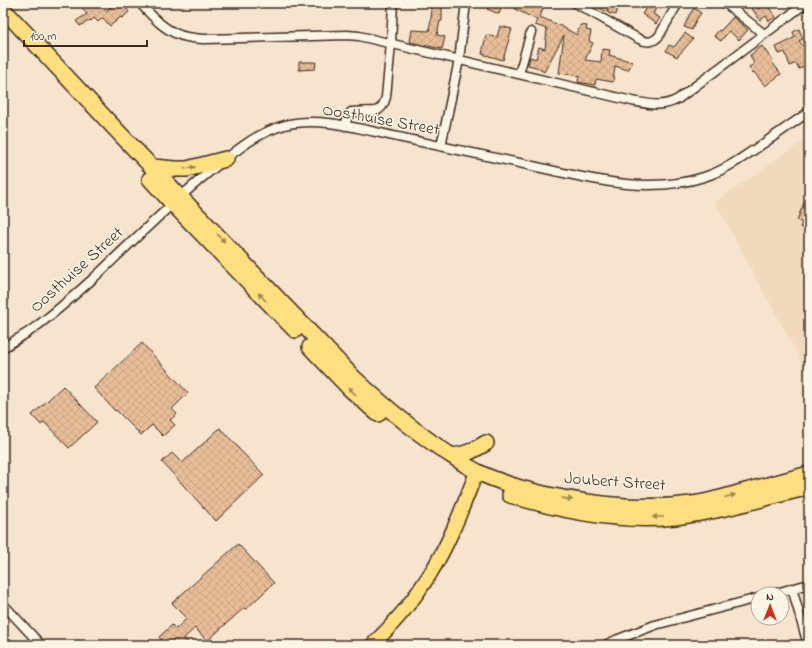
<svg xmlns="http://www.w3.org/2000/svg" width="812" height="648" viewBox="0 0 812 648" font-family="'Indie Flower',sans-serif">
	<style>
		.built { fill: #f2d9be }
		.building { fill: url(#building-cross-hatch); stroke: #3b2a1e }
		.lines { fill: none; stroke-linecap: round; stroke-linejoin: round }
		.street-casing { stroke: #3b2a1e; stroke-width: 11 }
		.primary-casing { stroke: #3b2a1e; stroke-width: 16 }
		.highway-casing { stroke: #3b2a1e; stroke-width: 18 }
		.street { stroke: #fcf5e5; stroke-width: 8 }
		.primary { stroke: #ffdf80; stroke-width: 13 }
		.highway { stroke: #ffdf80; stroke-width: 15 }
		.oneway { fill: #9d844f }
		.labels { text-anchor: middle; dominant-baseline: central; stroke-width: 3; stroke-linejoin: round; paint-order: stroke }
		.street-label { font-size: 17px; fill: #3b2a1e; stroke: #fcf5e5 }
	</style>
	<defs>
		<pattern id="building-cross-hatch" width="8" height="8" patternUnits="userSpaceOnUse"><rect width="8" height="8" fill="#e8be98"/><path d="M0 0l8 8M0 8l8-8" fill="none" stroke="#c8a383"/></pattern>
	</defs>
	<rect width="100%" height="100%" fill="#f6e4ce"/>
	<filter id="ink" filterUnits="userSpaceOnUse"><feTurbulence type="fractalNoise" baseFrequency=".025" numOctaves="2"/><feDisplacementMap in="SourceGraphic" scale="8" xChannelSelector="R" yChannelSelector="G"/><feConvolveMatrix kernelMatrix="1 2 1 2 8 2 1 2 1" color-interpolation-filters="sRGB"/></filter>
	<g filter="url(#ink)">
		<path class="built" d="M809,137V375L715,202Z"/>
		<path class="building" d="M79,3H99L106,11L115,3H122L129,12L122,18L121,17L110,26L103,18L98,22L94,18L91,21L90,20L80,26L76,21L87,14Z
			M431,3H442V21H440L437,35L445,37L442,49L410,42L412,30L429,31L432,11H431Z
			M489,3H494L502,6L499,14L487,9Z
			M518,3H522L532,7L533,3H545L540,17L561,26L577,35L580,25L587,26L586,30L591,31L589,41L593,43L585,60L601,62L602,49L610,50L609,55L633,62L628,70L615,66L613,82L596,79L595,85L578,82L579,76L559,73L564,35L544,72L536,67L528,65L530,57L536,59L539,47L545,49L547,29L535,25L537,20L515,9Z
			M590,3H612L610,6L618,8L616,15L608,13V10L607,12Z
			M650,3H659L654,12V13L653,14L660,18L656,24L642,14Z
			M748,3H751L759,9L766,4L776,17L769,21L766,16L760,20Z
			M694,8L701,13L696,20L692,30L684,27L689,16Z
			M733,17L748,30L739,40L729,31L721,41L714,36L719,30L720,31L724,27Z
			M500,26L512,29L506,49L503,60L482,54L486,35L497,37Z
			M799,29L803,39L799,41L809,53V56L804,60L806,65L799,69L796,63L790,66L785,52L779,54L776,47L785,43L795,37L793,32Z
			M685,33L693,39L677,57L666,51L669,45L674,47Z
			M762,46L773,61L772,62L781,74L765,86L754,72L753,73L749,67L754,64L750,55L755,52L754,51Z
			M299,62H316L315,69L299,70Z
			M809,191V231L800,227L802,223L797,220Z
			M142,343L188,393L172,409L177,414L170,420L175,425L163,436L152,425L141,435L116,410L115,411L94,388Z
			M63,386L97,422L69,448L44,422L41,425L32,415Z
			M220,428L238,447V448L264,475L216,521L162,462L172,453L182,463Z
			M238,544L274,583L246,609L244,608L207,641L195,628L184,638L188,642L184,645H166L159,637L172,625L176,629L187,618L172,603Z"/>
		<g class="lines">
			<g class="street-casing">
				<path id="street" d="M140,3C153,17 166,33 187,37C193,38 199,39 205,39L347,35L359,36L632,101C649,104 662,108 678,99L806,3
					M575,3L639,39C647,43 653,43 659,36L678,3
					M725,3L764,34
					M519,74L531,32
					M345,126L348,116L351,112L375,111C382,109 384,104 386,97L391,44L393,3
					M441,146L459,60L466,3
					M3,348C12,342 21,337 30,331C53,315 76,294 97,275C134,240 169,205 208,173C232,154 255,133 285,125C321,116 363,130 398,137C440,146 482,155 524,164C582,177 645,196 704,177C726,170 745,156 764,143C779,133 794,122 809,112
					M792,588L808,645
					M772,594L809,584
					M3,604L41,645
					M605,645L616,640L655,625L758,598"/>
			</g>
			<g class="primary-casing">
				<path id="primary" d="M372,645C394,624 414,600 430,574C450,542 463,506 477,471"/>
			</g>
			<g class="highway-casing">
				<path id="highway" d="M3,9L122,136L353,377C385,407 417,434 455,458C462,463 470,468 478,472C493,480 508,484 524,489C574,503 639,511 692,504C709,502 725,497 742,492C764,486 787,480 809,474
					M153,167L175,169H187L226,159
					M150,179L172,203L295,330
					M310,347L350,389L378,414
					M452,456C466,455 474,450 486,443
					M510,495C562,511 621,523 675,517C721,511 765,498 809,487"/>
			</g>
			<use href="#street" class="street"/>
			<use href="#primary" class="primary"/>
			<use href="#highway" class="highway"/>
		</g>
		<defs><path id="oneway-solid" d="M-6-.8H1V-3.2L6.5 0L1 3.2V.8H-6Z"/></defs>
		<g class="oneway">
			<use href="#oneway-solid" transform="translate(190 168) rotate(-10)"/>
			<use href="#oneway-solid" transform="translate(221 238) rotate(46)"/>
			<use href="#oneway-solid" transform="translate(262 297) rotate(-134)"/>
			<use href="#oneway-solid" transform="translate(352 391) rotate(-136)"/>
			<use href="#oneway-solid" transform="translate(730 496) rotate(-15)"/>
			<use href="#oneway-solid" transform="translate(567 499) rotate(8)"/>
			<use href="#oneway-solid" transform="translate(658 517) rotate(178)"/>
		</g>
	</g>
	<g class="labels">
		<g class="street-label">
			<text transform="translate(381 120) rotate(10)">Oosthuise Street</text>
			<text transform="translate(77 270) rotate(-42)">Oosthuise Street</text>
			<text transform="translate(615 482) rotate(4)">Joubert Street</text>
		</g>
	</g>
	<rect width="812" height="648" fill="none" stroke="#fcf5e5" stroke-width="16"/>
	<rect x="8" y="8" width="796" height="632" fill="none" stroke="#3b2a1e" stroke-width="1.5" filter="url(#ink)"/>
	<g transform="translate(770 606)"><circle r="19" fill="#fcf5e5" stroke="#afa495"/>
	<path d="M0-3L7 15L0 10L-7 15Z" fill="#c8321e"/>
	<text y="-6" font-size="11" font-weight="bold" text-anchor="middle" fill="#3b2a1e">N</text>
	</g>
	<path d="M24 40v6h123v-6" fill="none" stroke="#3b2a1e" stroke-width="2"/>
	<text x="30" y="40" font-size="12" fill="#3b2a1e" stroke="#fcf5e5" stroke-width="3" paint-order="stroke">100 m</text>
</svg>
